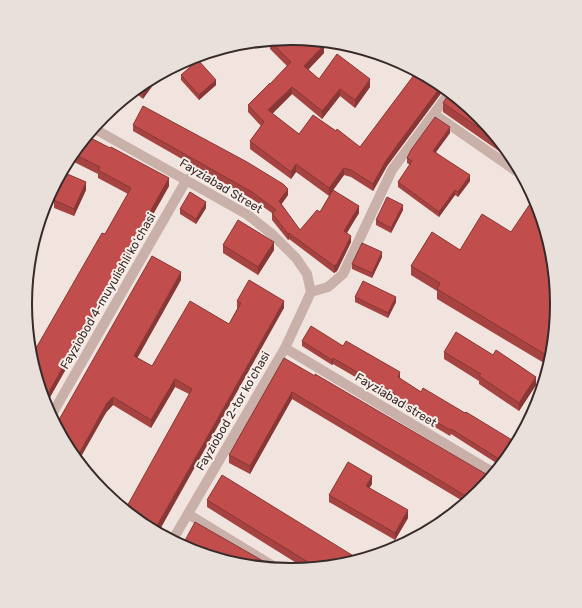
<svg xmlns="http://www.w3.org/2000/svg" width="582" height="608" viewBox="0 0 582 608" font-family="Rubik,sans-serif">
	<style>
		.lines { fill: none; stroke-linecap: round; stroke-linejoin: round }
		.minor { stroke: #c9b1aa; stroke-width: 10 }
		.wall { fill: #a64341 }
		.shaded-wall { fill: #873735 }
		.building { fill: #c14e4c; stroke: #873735 }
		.labels { text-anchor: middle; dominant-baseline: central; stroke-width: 4; stroke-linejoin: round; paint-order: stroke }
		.street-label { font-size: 12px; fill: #372a29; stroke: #f9efea }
		.rim { fill: none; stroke: #372a29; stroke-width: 2 }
	</style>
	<rect width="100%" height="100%" fill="#f1e4de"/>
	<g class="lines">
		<path class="minor" d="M434,114L522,175
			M93,128L248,215L273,235L296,258L307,274L311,292
			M311,292L328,287L343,274L392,170L450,92
			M285,348L494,473
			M51,416L187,179
			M188,514L278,569
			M172,541L285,348L311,292"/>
	</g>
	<path class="wall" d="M270,41L324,53L308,70L319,79L370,87L355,108L340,96L322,119L292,94L272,114L299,134L336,131L360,147L415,74L398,61L439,83L445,88L387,166L373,191L351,177L344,175L333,190L359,213L346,233L351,242L337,271L334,273L289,239L288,240L272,220V213L252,199L133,131V125L288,195L281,204L300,230L320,212L332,191L329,196L296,172L291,179L250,149V141L261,126L248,112V105L270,84L287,66L270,49Z
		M181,75L216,85L199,100L181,80Z
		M143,83V99L133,91Z
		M443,103L479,116L512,156L516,163L443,112Z
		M450,133L436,152L470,181L458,197L455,195L439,217L398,187V182L410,165L407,163V158Z
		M87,136L169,186L45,406L31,357L105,234L128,194L98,178V174L68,159L70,156Z
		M86,190L74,216L54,208V200Z
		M206,208L196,224L180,214V209Z
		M403,210L391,233L376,225V220Z
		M432,232L552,356L549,366L437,299V291L411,275V266Z
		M223,245L274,250L258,275L223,253Z
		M382,257L372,278L352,269V264Z
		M181,280L137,358L152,366L229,324L237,309V301L284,308L189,394L175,387L151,428L113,405L70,452Z
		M355,297L396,302L388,318L355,302Z
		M302,341L343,346L400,378V379L421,392L512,452L501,466L451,434L450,436L411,413L393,402V399L333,364L332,365L302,346Z
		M444,352L536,385L519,411L479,384V381L444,359Z
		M284,358L479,492L466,503L292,399L250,474L229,463V455Z
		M372,484L369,488L408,518L395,540L329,502V495Z
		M207,500L343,565L306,569L207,507Z"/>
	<path class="shaded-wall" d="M324,45V53L304,74V66Z
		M162,73L143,99V91L152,78Z
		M370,79V87L355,108V100Z
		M216,80V85L199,100V95Z
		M442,85L445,88L387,166L373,191V184L387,159Z
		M292,87V94L268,118V110Z
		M340,89V96L322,119V111Z
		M450,127V133L433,156V151Z
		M296,164V172L291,179V172Z
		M344,168V175L329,196V188Z
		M470,175V181L458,197V192Z
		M169,178V186L45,406L44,401Z
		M86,182V190L74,216V209Z
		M288,189V195L279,208V201Z
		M455,190V195L439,217V212Z
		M206,202V208L196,224V219Z
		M403,205V210L391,233V228Z
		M359,206V213L344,238V231Z
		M289,233V239L288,240V234Z
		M351,236V242L337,271L334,273V266Z
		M274,242V250L258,275V267Z
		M382,252V257L372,278V273Z
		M181,272V280L134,364V356Z
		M396,297V302L388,318V313Z
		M284,301V308L158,533L154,531Z
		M333,358V364L332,365V360Z
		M400,372V378L398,383V377Z
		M536,377V385L519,411V403Z
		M175,379V387L151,428V420Z
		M292,392V399L250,474V466Z
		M113,397V405L107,411L78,462L76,459L107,403Z
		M372,476V484L366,494V486Z
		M408,510V518L395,540V533Z"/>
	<path class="building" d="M291,38L318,41L324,45L304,66L319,79L337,54L370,79L355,100L340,89L322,111L292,87L268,110L299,134L313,115L336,131L337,129L360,147L417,71L439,83L442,85L387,159L373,184L351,170L344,168L329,188L296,164L291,172L250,141L264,122L248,105L270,83V84L291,62L270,41L271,40Z
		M198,60L216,80L199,95L181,75Z
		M152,78L143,91L138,87L143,83Z
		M450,92L479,116L501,143L443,103Z
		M143,106L247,162L283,184L288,189L279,201L300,230L317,210L320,212L333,190L359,206L344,231L351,236L337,264L334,266L289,233L288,234L272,213L276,210L252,192L133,125Z
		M435,117L450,127L433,151L470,175L458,192L455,190L439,212L398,182L412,161L407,158L411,150Z
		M87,136L110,148L111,147L169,178L44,401L31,357L102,233L105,234L131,188L98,170L100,167L72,153Z
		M65,173L86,182L74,209L54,200Z
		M190,192L206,202L196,219L180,209Z
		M387,197L403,205L391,228L376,220Z
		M534,198L537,202L552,252L557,304L551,358L437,289L440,283L411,266L432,232L460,250L482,214L511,232Z
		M238,220L274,242L258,267L223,245Z
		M362,243L382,252L372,273L352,264Z
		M152,256L181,272L134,356L152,366L190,301L229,324L241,303L237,301L249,280L284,301L154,531L143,525L125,510L192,389L175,379L151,420L113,397L107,403L76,459L70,452L56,425Z
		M363,281L396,297L388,313L355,297Z
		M311,326L343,346L346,341L400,372L398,377L421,392L423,388L465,413L466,412L517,443L512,452L504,462L451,429L450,430L411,407L393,396L395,394L333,358L332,360L302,341Z
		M456,332L493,355L496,350L536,377L519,403L479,376L481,374L444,352Z
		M284,358L315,376V374L491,477L479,492L471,499L292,392L250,466L229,455Z
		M348,462L372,476L366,486L408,510L395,533L329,495Z
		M222,475L360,560L343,565L316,567L207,500Z
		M195,522L270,565L269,567L270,568L239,565L189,550L182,546Z"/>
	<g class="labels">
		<g class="street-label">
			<text transform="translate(221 186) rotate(31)">Fayziabad Street</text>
			<text transform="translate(108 291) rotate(-60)">Fayziobod 4-muyulishli koʻchasi</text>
			<text transform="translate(396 400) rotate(31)">Fayziabad street</text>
			<text transform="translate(233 411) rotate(-60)">Fayziobod 2-tor ko'chasi</text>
		</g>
	</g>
	<path d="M0 0H582V608H0ZM32 304a259 259 0 1 1 518 0a259 259 0 1 1-518 0Z" fill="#e9dfdb" fill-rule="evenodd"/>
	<path class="rim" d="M32 304a259 259 0 1 1 518 0a259 259 0 1 1-518 0Z"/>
</svg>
